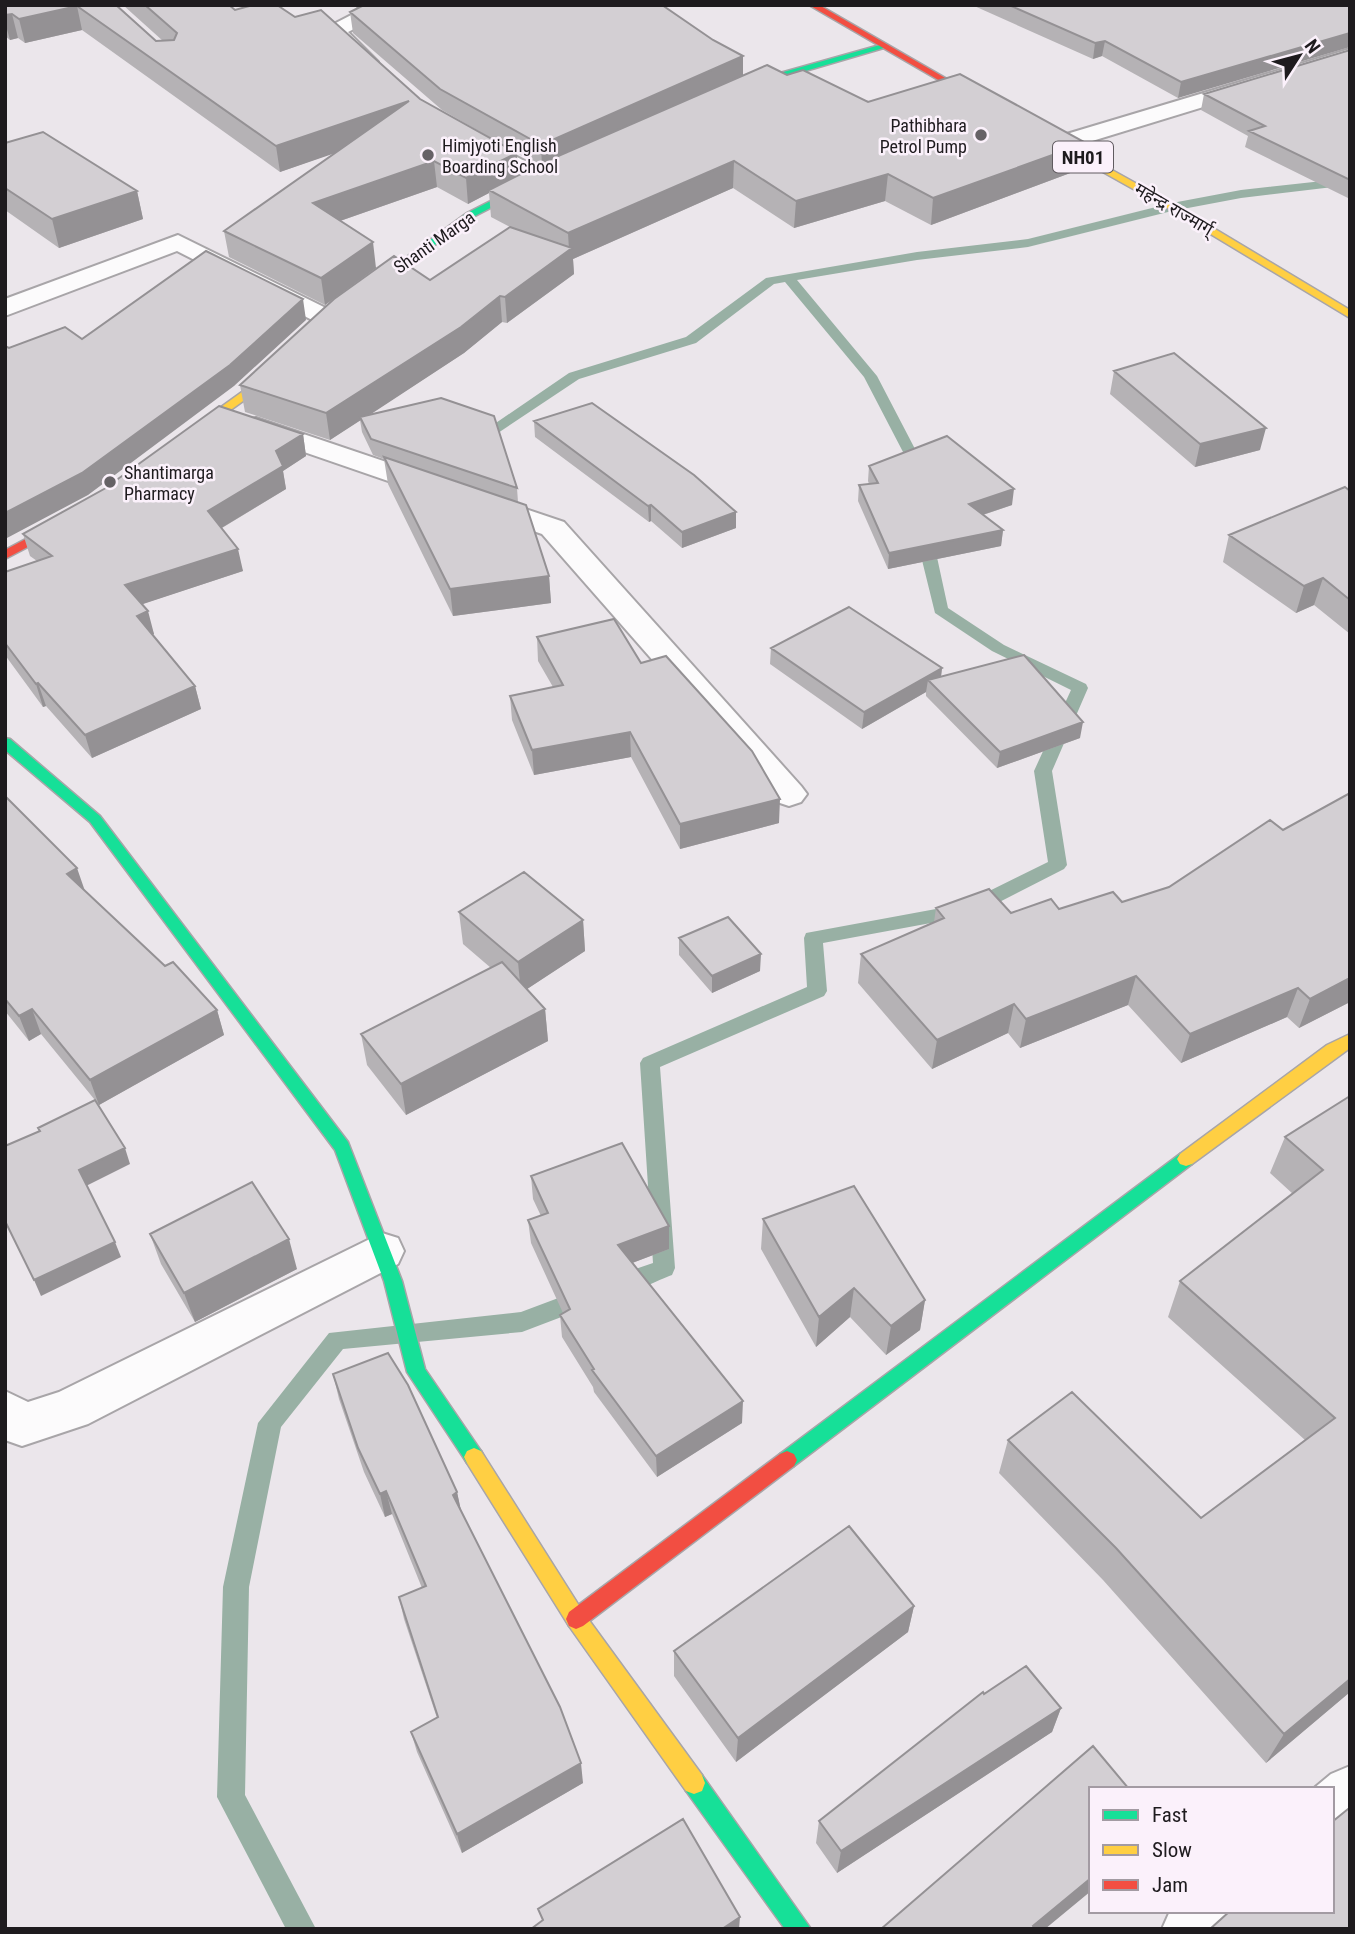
<svg xmlns="http://www.w3.org/2000/svg" width="1355" height="1934" viewBox="0 0 1355 1934" font-family="'Roboto Condensed','Noto Sans Devanagari',sans-serif">
	<style>
		.lines { fill: none; stroke-linecap: round; stroke-linejoin: round }
		.stream { fill: #98b0a4; fill-rule: evenodd }
		.street-casing { stroke: #a8a5a8; stroke-width: 4 }
		.fast-casing { stroke: #a8a5a8; stroke-width: 3 }
		.slow-casing { stroke: #a8a5a8; stroke-width: 3 }
		.jam-casing { stroke: #a8a5a8; stroke-width: 3 }
		.street { fill: #fcfbfc; fill-rule: evenodd }
		.fast { fill: #16e098; fill-rule: evenodd }
		.slow { fill: #ffcf43; fill-rule: evenodd }
		.jam { fill: #f24e42; fill-rule: evenodd }
		.wall { fill: #b5b2b5 }
		.shaded-wall { fill: #949194 }
		.building { fill: #d3cfd3; stroke: #949194; stroke-width: 2 }
		.poi-dot { fill: #666266; stroke: #fbf1fb; stroke-width: 2.5 }
		.labels { text-anchor: middle; dominant-baseline: central; stroke-width: 5; stroke-linejoin: round; paint-order: stroke }
		.far-poi-label { font-size: 18px; fill: #1e1b1e; stroke: #fbf1fb; text-anchor: start }
		.far-street-label { font-size: 18px; fill: #1e1b1e; stroke: #fbf1fb }
		.shield { fill: #fbf1fb; stroke: #605b60; stroke-width: 2 }
		.shield-label { font-size: 19px; font-weight: bold; fill: #1e1b1e }
	</style>
	<rect width="100%" height="100%" fill="#ebe6eb"/>
	<g class="lines">
		<path class="stream" d="M1350,178V185L1241,198L1172,211L1028,247L917,260L797,280L877,376L927,472L925,475H915L864,377L785,282L774,284L696,343L579,379L483,443L478,444L471,440L569,373L686,337L766,278L917,252L1028,239L1172,203L1241,190Z
			M933,531L941,536L935,548L948,608L1004,645L1086,684L1088,688L1052,771L1067,865L1064,869L974,915L823,943L827,991L824,996L660,1067L675,1268L672,1275C655,1281 629,1297 612,1291L609,1284L612,1277L653,1263L640,1063L643,1058L807,987L804,938L806,933L963,904L1048,862L1034,771L1071,690L992,651L935,613L919,548L928,533Z
			M585,1288L593,1291L596,1298L593,1305L522,1332L343,1349L281,1427L249,1587L245,1795L316,1929H286L217,1797L223,1587L258,1423L329,1333L521,1312Z"/>
		<g class="street-casing">
			<path id="street" d="M358,5H378L379,14L376,18L348,32L378,62L375,66H361L325,31L328,27L359,11Z
				M1350,49V62L1066,149H1050L1047,144L1050,139Z
				M472,133L549,174L553,179L549,184H533L464,145L461,140L464,135Z
				M178,235L336,313L340,318L336,323L327,326L318,323L177,251L5,316V299Z
				M256,418L564,522L801,786L807,794L801,802L789,806L777,802L542,534L246,432L242,426L246,420Z
				M382,1233L398,1238L404,1251L398,1264L88,1424L22,1446L5,1440V1391L28,1402L59,1392Z
				M1350,1766V1828L1332,1835V1789H1313L1331,1774Z
				M1170,1911H1239L1232,1929H1162Z"/>
		</g>
		<g class="fast-casing">
			<path id="fast" d="M880,45L887,47L761,84L738,94L731,92L755,80Z
				M534,179L542,181L473,217L365,296L356,294L467,213Z
				M5,738L10,739L100,816L348,1142L402,1281L425,1369L481,1451L484,1457L481,1463L474,1466L467,1463L407,1372L384,1281L335,1150L90,822L5,750Z
				M1186,1152L1192,1154L1195,1159L1192,1164L794,1466L787,1469L780,1466L777,1460L780,1454L1180,1154Z
				M694,1772L702,1775L811,1929H785L686,1791L683,1783L686,1775Z"/>
		</g>
		<g class="slow-casing">
			<path id="slow" d="M1038,129L1175,205L1350,310V318L1169,209L1035,134L1033,132Z
				M276,360L285,362L250,396L186,442H178V438L242,392Z
				M1350,1034V1048L1192,1164L1186,1166L1180,1164L1177,1159L1180,1154L1327,1045Z
				M474,1448L481,1451L583,1612L702,1775L705,1783L702,1791L694,1794L686,1791L569,1626L467,1463L464,1457L467,1451Z"/>
		</g>
		<g class="jam-casing">
			<path id="jam" d="M809,5H819L992,105L985,107Z
				M71,515L77,519L75,522L5,559V550Z
				M787,1451L794,1454L797,1460L794,1466L583,1626L576,1629L569,1626L566,1619L569,1612L780,1454Z"/>
		</g>
		<use href="#street" class="street"/>
		<use href="#fast" class="fast"/>
		<use href="#slow" class="slow"/>
		<use href="#jam" class="jam"/>
	</g>
	<path class="wall" d="M5,5H116L156,41H163L123,5H229L235,10L420,99L518,175L538,165L442,110L353,33L350,12L743,75H787L1081,169L931,225L885,201L794,228L733,188L573,259L574,274L507,323L502,322L464,353L370,414L517,488L518,502L549,576L551,603L453,616L388,484L384,459L373,455L362,432L360,420L330,440L245,412L240,385L430,280L510,227L491,217L489,193L468,204L437,187L340,221L376,268L325,305L229,257L224,231L336,152L280,172L82,30L25,43L18,38L10,40L5,36Z
		M972,5H1350L1178,98L1102,56L1093,59Z
		M1350,50V199L1245,147L1248,136L1201,110L1204,94Z
		M5,143L137,191L143,219L59,248L5,210Z
		M1114,371L1260,450L1195,467L1110,394Z
		M534,421L736,528L682,548L651,521L649,522L535,437Z
		M303,434L306,456L283,471L286,489L222,528L243,571L142,604L154,634L152,635L195,686L201,709L92,758L46,706L43,707L5,655V572L37,561L30,556L23,534Z
		M869,466L1012,505L983,515L1003,530L1001,546L888,569L858,501L859,485L869,484L868,481Z
		M1350,491V634L1314,605L1296,613L1223,562L1229,535Z
		M537,637L641,663L779,823L680,849L631,757L534,775L512,720L510,696L553,687L538,661Z
		M771,648L942,668L941,676L1080,738L997,768L926,696V692L862,729L770,664Z
		M1350,793V1002L1299,1028L1287,1017L1181,1063L1128,1005L1020,1048L1008,1033L932,1069L858,983L861,954L934,922L936,908L1011,913L1122,902L1169,887L1283,830Z
		M5,799L84,890L165,966L217,1010L224,1035L99,1105L41,1034L29,1041L5,1011Z
		M459,912L583,920L585,951L527,989L545,1009L548,1041L406,1115L367,1065L361,1034L491,968L463,944Z
		M679,938L760,971L712,993L679,955Z
		M1350,1096V1692L1266,1763L1103,1580L999,1473L1008,1440L1201,1518L1305,1440L1168,1317L1180,1281L1293,1194L1270,1173L1285,1137Z
		M531,1176L669,1226V1249L632,1263L742,1423L657,1477L594,1392L593,1387L562,1337L560,1315L563,1313L531,1243L528,1220L541,1216L533,1199Z
		M763,1219L925,1300L920,1330L886,1355L850,1317L816,1347L761,1249Z
		M150,1234L297,1269L195,1322L161,1264Z
		M333,1374L457,1492L461,1512L583,1783L462,1853L417,1752L411,1732L437,1718L404,1619L399,1597L422,1588L392,1514L385,1517L364,1472L339,1399Z
		M914,1606L908,1632L736,1762L674,1676V1651Z
		M984,1694L1061,1708L1052,1732L837,1873L816,1843L819,1821Z"/>
	<path class="shaded-wall" d="M77,6L82,30L25,43L19,19Z
		M12,14L18,38L10,40L5,22V15Z
		M1350,33V47L1178,98L1181,82Z
		M1105,41L1102,56L1093,59L1095,43Z
		M743,56V77L542,167L541,145Z
		M409,101L411,127L280,172L276,146Z
		M1086,143L1081,169L931,225L933,198Z
		M517,153L518,179L489,190V193L468,204L466,178Z
		M434,161L437,187L317,229L313,203Z
		M734,161L733,188L573,259L574,274L507,323L505,297L569,250L568,233Z
		M888,174L885,201L794,228L796,201Z
		M137,191L143,219L59,248L52,219Z
		M373,242L376,268L325,305L321,278Z
		M500,296L502,322L464,353L362,420L360,417L361,420L330,440L326,413Z
		M303,299L306,320L234,386L88,495L7,538L5,533V513Z
		M1266,428L1260,450L1195,467L1200,444Z
		M303,434L306,456L283,471L286,489L213,533L208,511L276,451Z
		M1014,489L1012,505L967,520L969,504Z
		M651,505V521L649,522L648,506Z
		M736,512V528L682,548V532Z
		M1003,530L1001,546L888,569L889,553Z
		M238,549L243,571L131,608L125,585Z
		M549,576L551,603L453,616L450,589Z
		M1323,578L1314,605L1296,613L1304,586Z
		M148,611L154,634L143,639L137,616Z
		M942,668L940,685L928,680L926,692L862,729L864,712Z
		M38,683L46,706L43,707L36,684Z
		M195,686L201,709L92,758L85,735Z
		M1083,722L1080,738L997,768L1000,752Z
		M630,732L631,757L534,775L532,750Z
		M780,799L779,823L680,849V824Z
		M77,868L86,894L67,874Z
		M583,920L585,951L521,993L518,962Z
		M761,954L760,971L712,993V976Z
		M1136,976L1128,1005L1020,1048L1026,1019Z
		M1350,978V1002L1299,1028L1310,999Z
		M1298,988L1287,1017L1181,1063L1190,1034Z
		M1014,1004L1008,1033L932,1069L937,1040Z
		M32,1009L41,1034L29,1041L19,1016Z
		M545,1009L548,1041L406,1115L401,1084Z
		M217,1010L224,1035L99,1105L90,1080Z
		M125,1148L130,1164L86,1186L79,1170Z
		M669,1226V1249L619,1268L618,1245Z
		M289,1239L297,1269L195,1322L184,1293Z
		M115,1242L121,1257L41,1296L34,1280Z
		M854,1288L850,1317L816,1347L819,1317Z
		M925,1300L920,1330L886,1355L891,1326Z
		M743,1401L742,1423L657,1477L656,1456Z
		M386,1491L392,1514L385,1517L380,1494Z
		M457,1492L462,1515L453,1495Z
		M914,1606L908,1632L736,1762L738,1738Z
		M1350,1679V1692L1266,1763L1284,1734Z
		M1061,1708L1052,1732L837,1873L841,1851Z
		M581,1763L583,1783L462,1853L457,1834Z
		M1091,1878V1891L1045,1929H1032L1033,1926Z
		M740,1917L739,1929H722Z"/>
	<path class="building" d="M5,5H116L156,41L174,40L177,33L145,5H229L235,10L253,5H277L295,17L321,10L420,99L517,153L466,178L434,161L313,203L373,242L321,278L224,231L409,101L276,146L77,6L19,19L12,14L5,15Z
		M364,5H662L713,40L743,56L541,145L440,89L350,12Z
		M1009,5H1350V33L1181,82L1105,41L1095,43Z
		M1350,50V180L1249,131L1265,126L1204,94Z
		M767,65L787,75L803,70L868,102L960,74L1086,143L933,198L888,174L796,201L734,161L568,233L489,190L549,160Z
		M43,132L137,191L52,219L5,188V143Z
		M510,227L572,248L505,297L500,296L461,327L326,413L240,385L334,299L394,256L430,280Z
		M206,251L303,299L230,365L82,473L5,513V346L9,348L65,327L82,339Z
		M1174,353L1266,428L1200,444L1114,371Z
		M441,398L494,416L517,488L371,439L360,417Z
		M592,403L694,475L736,512L682,532L651,505L648,506L534,421Z
		M219,406L303,434L276,451L283,466L208,511L238,549L125,585L148,611L137,616L195,686L85,735L38,683L36,684L5,643V572L52,556L23,534L104,489Z
		M947,436L1014,489L969,504L1003,530L889,553L859,485L878,483L869,466Z
		M384,457L526,505L549,576L450,589Z
		M1345,487L1350,491V600L1323,578L1304,586L1229,535Z
		M849,607L942,668L864,712L771,648Z
		M614,619L641,663L666,656L752,751L780,799L680,824L630,732L532,750L510,696L563,685L537,637Z
		M1024,655L1083,722L1000,752L928,680Z
		M1350,793V978L1310,999L1298,988L1190,1034L1136,976L1026,1019L1014,1004L937,1040L861,954L944,918L936,908L989,889L1011,913L1051,899L1059,909L1113,892L1122,902L1169,887L1270,820L1283,830Z
		M7,798L77,868L67,874L165,966L173,962L217,1010L90,1080L32,1009L19,1016L5,999V799Z
		M524,872L583,920L518,962L459,912Z
		M728,917L761,954L712,976L679,938Z
		M502,962L545,1009L401,1084L361,1034Z
		M1350,1096V1679L1284,1734L1116,1548L1008,1440L1072,1392L1201,1518L1335,1418L1180,1281L1323,1170L1285,1137Z
		M95,1100L125,1148L79,1170L115,1242L34,1280L5,1221V1146L40,1131L38,1128Z
		M622,1143L669,1226L618,1245L743,1401L656,1456L592,1370L594,1369L560,1315L570,1309L528,1220L548,1213L531,1176Z
		M252,1182L289,1239L184,1293L150,1234Z
		M854,1186L925,1300L891,1326L854,1288L819,1317L763,1219Z
		M388,1353L408,1385L457,1492L453,1495L560,1707L581,1763L457,1834L411,1732L438,1717L399,1597L426,1586L386,1491L380,1494L358,1448L333,1374Z
		M849,1526L914,1606L738,1738L674,1651Z
		M1026,1666L1061,1708L841,1851L819,1821L983,1692L984,1694Z
		M1093,1746L1129,1789H1091V1878L1033,1926L1035,1929H881Z
		M1348,1809L1350,1811V1929H1210L1230,1911H1332V1822Z
		M683,1819L740,1917L722,1929H531L543,1920L538,1909Z"/>
	<g class="poi-dot">
		<circle cx="981" cy="135" r="7"/>
		<circle cx="428" cy="155" r="7"/>
		<circle cx="110" cy="482" r="7"/>
	</g>
	<g class="labels">
		<g class="far-poi-label">
			<text x="967" y="125" text-anchor="end">Pathibhara<tspan x="967" dy="21">Petrol Pump</tspan></text>
			<text x="442" y="145">Himjyoti English<tspan x="442" dy="21">Boarding School</tspan></text>
			<text x="124" y="472">Shantimarga<tspan x="124" dy="21">Pharmacy</tspan></text>
		</g>
		<g class="far-street-label">
			<text transform="translate(1174 209) rotate(30)">महेन्द्र राज्मार्ग्</text>
			<text transform="translate(434 242) rotate(-35)">Shanti Marga</text>
		</g>
		<rect class="shield" x="1053" y="141.5" width="60" height="31" rx="5"/>
		<g class="shield-label">
			<text x="1083" y="157">NH01</text>
		</g>
	</g>
	<rect width="1355" height="1934" fill="none" stroke="#1e1b1e" stroke-width="14"/>
	<rect x="1089" y="1787" width="245" height="126" fill="#fbf1fb" stroke="#a39ba3" stroke-width="2"/>
	<rect x="1103" y="1810" width="35" height="10" fill="#16e098" stroke="#a39ba3" stroke-width="2"/>
	<text x="1152" y="1822" font-size="21" fill="#1e1b1e">Fast</text>
	<rect x="1103" y="1845" width="35" height="10" fill="#ffcf43" stroke="#a39ba3" stroke-width="2"/>
	<text x="1152" y="1857" font-size="21" fill="#1e1b1e">Slow</text>
	<rect x="1103" y="1880" width="35" height="10" fill="#f24e42" stroke="#a39ba3" stroke-width="2"/>
	<text x="1152" y="1892" font-size="21" fill="#1e1b1e">Jam</text>
	<g transform="translate(1299 56) rotate(54)" stroke="#fbf1fb" stroke-width="5" paint-order="stroke">
	<path d="M0-5L12 26L0 18L-12 26Z" fill="#1e1b1e"/>
	<text y="-10" font-size="19" font-weight="bold" text-anchor="middle" fill="#1e1b1e">N</text>
	</g>
</svg>
